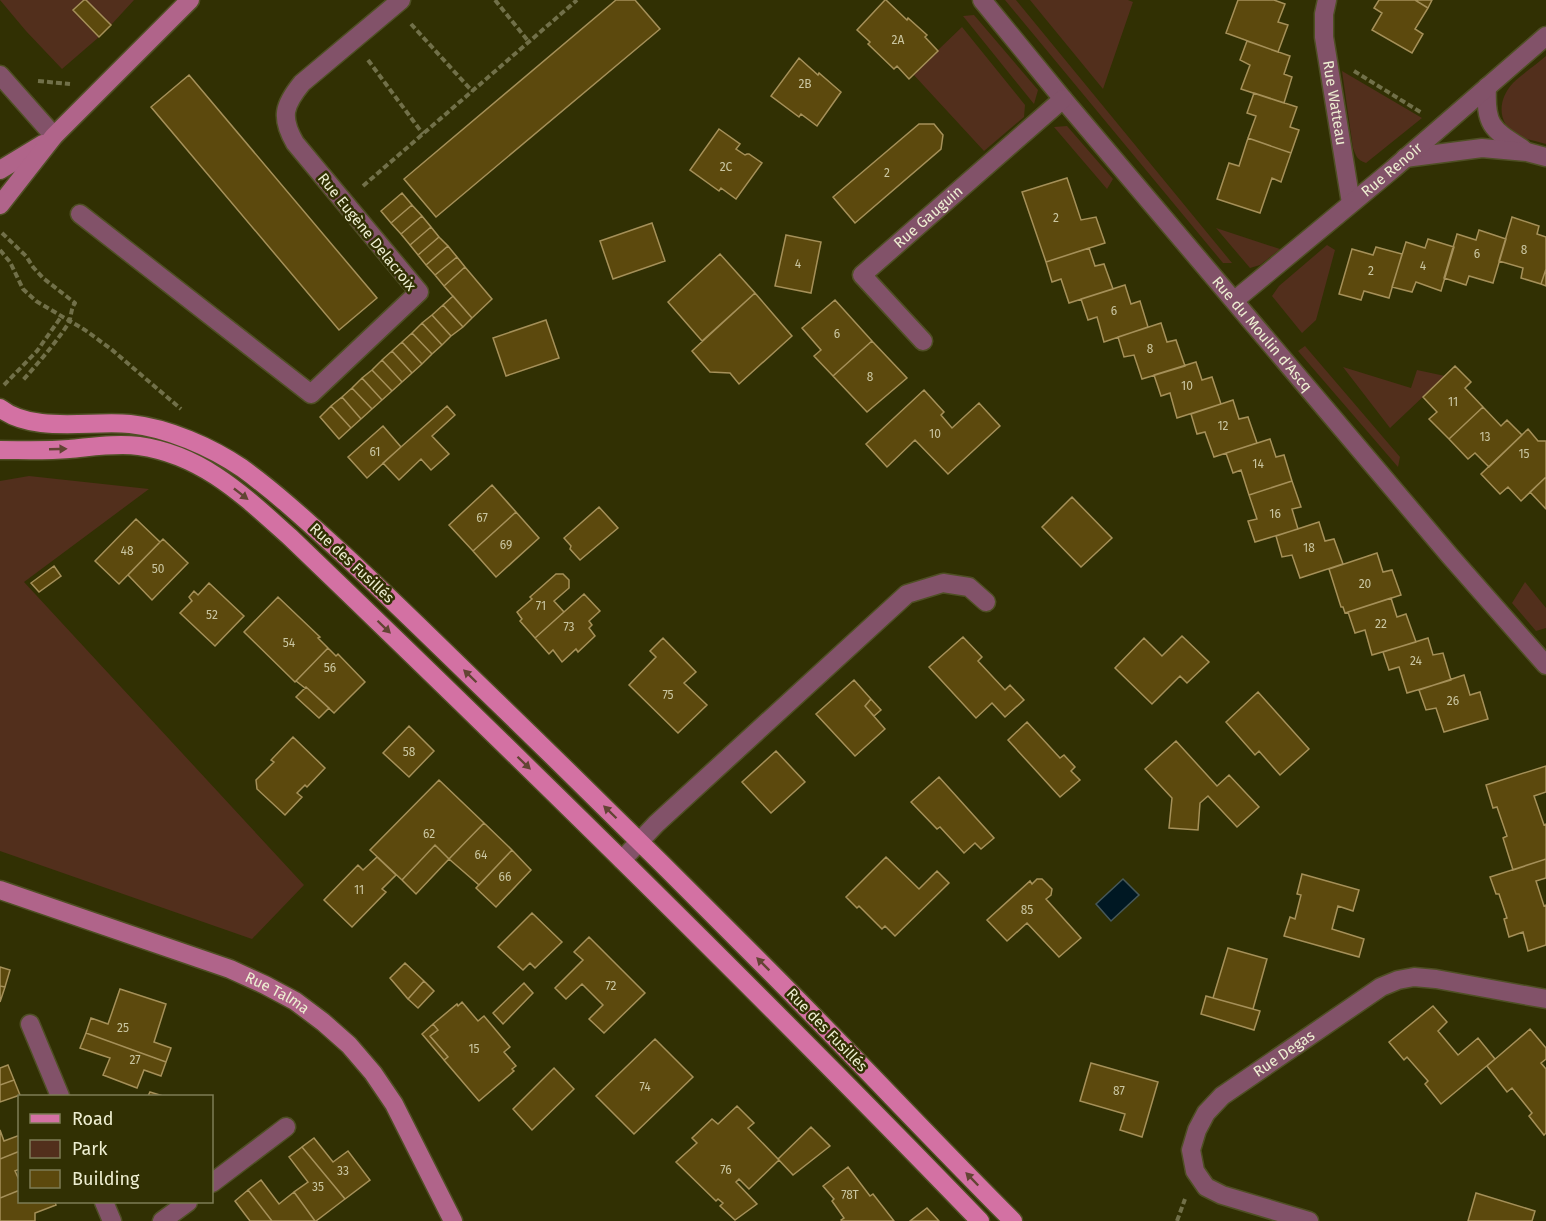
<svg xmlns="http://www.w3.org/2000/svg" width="1546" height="1221" viewBox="0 0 1546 1221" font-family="'Fira Sans',sans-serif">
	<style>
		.green { fill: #522f1c }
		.water { fill: #001823; stroke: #475858; stroke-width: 1.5 }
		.building { fill: #5c490d; stroke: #a59059; stroke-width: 1.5 }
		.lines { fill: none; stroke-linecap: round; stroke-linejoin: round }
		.street-casing { stroke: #4f4f24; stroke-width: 21 }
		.secondary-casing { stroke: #4f4f24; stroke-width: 21 }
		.primary-casing { stroke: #4f4f24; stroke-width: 21 }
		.path { stroke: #717049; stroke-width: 4; stroke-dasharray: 6 3; stroke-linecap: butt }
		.street { stroke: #825269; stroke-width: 18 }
		.secondary { stroke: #b0648a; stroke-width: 18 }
		.primary { stroke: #d371a3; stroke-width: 18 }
		.oneway { fill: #624433 }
		.labels { text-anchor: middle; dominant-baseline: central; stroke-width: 5; stroke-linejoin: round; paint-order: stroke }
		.number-label { font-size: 12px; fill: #cac6a1 }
		.street-label { font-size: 15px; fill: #eeefd2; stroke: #313003 }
	</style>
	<rect width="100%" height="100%" fill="#313003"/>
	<path class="green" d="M0,0H84L73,10L99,37L62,69L26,31Z
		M86,0H134L111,25Z
		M1005,0H1016L1232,263H1223Z
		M1030,0H1128L1133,2L1103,89Z
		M974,15L1038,90L1034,104L963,16Z
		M962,27L1025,105L1024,117L984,151L913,74Z
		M1546,56V144C1537,141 1527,140 1518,136C1497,124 1497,100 1513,83C1522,74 1536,65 1546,56Z
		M1342,71L1422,118L1366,163C1357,160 1356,156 1353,148Z
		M1067,126L1113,179L1107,189L1054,127Z
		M1216,228L1280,249L1260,265L1250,268Z
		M1327,245L1335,250L1316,320L1302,333L1272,296L1279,286Z
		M1305,346L1400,457L1398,467L1298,351Z
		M1343,367L1411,388L1417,370L1445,376L1390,428Z
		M29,476L149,489L24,582L304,885L252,939L0,851V481Z
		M1525,582L1546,608V628L1536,631L1512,603Z"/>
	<path class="water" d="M1123,879L1139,895L1111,921L1096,904Z"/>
	<path class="building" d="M84,0H86L111,25L99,37L73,10Z
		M616,0H635L660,29L436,217L404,179Z
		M885,0H886L907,20L908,18L927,35L925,37L938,51L909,79L897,66L894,69L868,44L870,42L857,30Z
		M1238,0H1274L1285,4L1278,22L1288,25L1278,52L1226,33Z
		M1379,0H1415L1428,8L1415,29L1423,34L1412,53L1372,30L1382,13L1374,8Z
		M1415,0H1432L1428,8Z
		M1247,41L1290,56L1284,74L1292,77L1284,103L1241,89L1250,65L1240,60Z
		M799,58L818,75L819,73L841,92L817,126L801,114L799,117L771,96Z
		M189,75L377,298L339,330L151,107Z
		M1254,93L1297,107L1290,127L1299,130L1291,153L1248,138L1256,116L1247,113Z
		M919,124H934L943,135L941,149L855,223L833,197Z
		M719,129L740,144L736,149L745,155L747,154H749L762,163L736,199L721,188L719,191L690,170Z
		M1248,138L1291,153L1281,182L1272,178L1260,213L1217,199L1229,163L1239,166Z
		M1067,178L1081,220L1096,217L1105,243L1046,262L1022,192Z
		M402,193L412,205L391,223L381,211Z
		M412,205L422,216L401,234L391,223Z
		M422,216L431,227L410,245L401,234Z
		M1512,217L1539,226L1537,234L1546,237V269L1541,284L1521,278L1523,268L1499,261Z
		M652,223L665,261L613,279L600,241Z
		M431,227L439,237L418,255L410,245Z
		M1479,230L1506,239L1493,283L1469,276L1466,285L1444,278L1457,234L1476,240Z
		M786,235L821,242L811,293L775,286Z
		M439,237L448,246L426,265L418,255Z
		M1428,239L1454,247L1441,291L1416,282L1412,292L1392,287L1406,242L1425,248Z
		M448,246L457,257L435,275L426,265Z
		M1376,247L1402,254L1389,298L1364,291L1361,300L1339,294L1352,249L1373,255Z
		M1089,248L1095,266L1104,264L1113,289L1069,303L1061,279L1052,282L1046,262Z
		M720,254L755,293L702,341L668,302Z
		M457,257L465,267L444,286L435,275Z
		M465,267L492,299L472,318L444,286Z
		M1546,269V286L1541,284Z
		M1125,285L1131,304L1140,301L1148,327L1104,342L1097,317L1088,320L1081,299Z
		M755,293L792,336L739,384L730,373L710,372L692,351Z
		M453,296L472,318L463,327L443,305Z
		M835,300L872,341L833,376L814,356L821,350L802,328Z
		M443,305L463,327L451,336L432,315Z
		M432,315L451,336L442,345L422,323Z
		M546,320L559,358L506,376L493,338Z
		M422,323L442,345L432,354L412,333Z
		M1161,323L1167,342L1176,340L1185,366L1142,379L1134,355L1124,357L1118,337Z
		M412,333L432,354L422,364L402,342Z
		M872,341L907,378L867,412L833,376Z
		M402,342L422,364L412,373L392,351Z
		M392,351L412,373L402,382L382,360Z
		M382,360L402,382L392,391L372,370Z
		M1196,362L1202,380L1212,377L1221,404L1177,418L1170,393L1161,396L1154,375Z
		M1455,366L1471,382L1465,388L1483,407L1449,439L1429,419L1437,412L1423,397Z
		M372,370L392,391L382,400L362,378Z
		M362,378L382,400L372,409L352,388Z
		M352,388L372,409L361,419L342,397Z
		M924,390L944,412L941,415L952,428L979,403L1000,426L948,474L915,440L887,467L866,444Z
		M342,397L361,419L351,428L331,406Z
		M1233,400L1239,419L1248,417L1257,443L1214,457L1205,432L1197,434L1191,414Z
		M331,406L351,428L339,439L320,417Z
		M447,406L455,415L432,436L449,454L431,470L421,459L399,480L383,463Z
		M1483,407L1501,426L1507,420L1522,435L1489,467L1475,453L1468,459L1449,439Z
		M383,426L401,447L367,478L348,457Z
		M1528,429L1538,441H1546V477L1521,501L1508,487L1500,494L1481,474Z
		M1270,439L1276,457L1284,455L1292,481L1249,495L1241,470L1233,473L1226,453Z
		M1546,477V509L1530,492Z
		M1292,481L1301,507L1292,509L1298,529L1255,542L1248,521L1257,519L1249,495Z
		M492,485L516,512L473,551L449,525Z
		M1072,497L1112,538L1081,567L1042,527Z
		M599,507L618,528L580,560L570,549L571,546L564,538Z
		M516,512L539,538L496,577L473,551Z
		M136,519L160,542L119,584L95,561Z
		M1319,522L1325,541L1334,539L1343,564L1300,578L1292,555L1282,557L1276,536Z
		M163,539L188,563L152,600L128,575Z
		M1377,553L1383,572L1392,570L1401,595L1345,613L1343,607H1341L1329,569Z
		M54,566L61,576L39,592L31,583Z
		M556,574H563L569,580V588L554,601L564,612L535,638L520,621L522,619L517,612L532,599L530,597Z
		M209,583L244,616L215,646L180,613L192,601L189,597L194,591L198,595Z
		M584,594L600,611L589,621L592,625L589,628L595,636L578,652L576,649L562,662L553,650L549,654L535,638Z
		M278,597L320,637L318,638L328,648L295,682L244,632Z
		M1391,598L1397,617L1406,614L1416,642L1372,655L1365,630L1355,633L1348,612Z
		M1182,636L1209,662L1187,683L1180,676L1152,704L1115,668L1144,638L1162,656Z
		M963,637L982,657L978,661L1005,690L1010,685L1024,700L1005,717L992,703L976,718L929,667Z
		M663,638L696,672L684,683L707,705L678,733L629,685L656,657L650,651Z
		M1428,638L1433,655L1443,653L1451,680L1407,693L1399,667L1389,670L1383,652Z
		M328,648L336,656L338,654L365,682L334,713L306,687L305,688L296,681Z
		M1464,675L1470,695L1480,692L1488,719L1444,732L1436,708L1426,710L1419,690Z
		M854,680L871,699L865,706L885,729L855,756L816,714Z
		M306,687L329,708L319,718L296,697Z
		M1258,692L1309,749L1280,775L1259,751L1255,755L1226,722Z
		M871,699L881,710L874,716L865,706Z
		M1027,722L1060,758L1064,755L1075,767L1071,771L1080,780L1060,797L1008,740Z
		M409,726L434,751L409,777L383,753Z
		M293,737L325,768L307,787L305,785L297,793L302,797L285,815L257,789L256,780L274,762L271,760Z
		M1176,741L1217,786L1229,775L1259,807L1237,827L1208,796L1200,803L1198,830L1169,828L1172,798L1145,769Z
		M776,751L805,782L771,813L742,782Z
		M1546,766V792L1534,796L1544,825L1546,824V859L1513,870L1503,838L1507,836L1497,807L1493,808L1486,785Z
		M939,777L994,838L981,849L975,843L964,853L940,827L937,829L911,802Z
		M439,780L484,823L449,859L435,845L402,880L370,850Z
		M484,823L512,850L479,885L449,859Z
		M435,845L449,859L416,894L402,880Z
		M512,850L531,870L496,907L476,888Z
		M377,857L396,875L382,889L386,892L352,927L324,900L358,865L363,870Z
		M886,857L919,889L937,871L949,883L895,936L885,926L882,929L859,906L857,908L846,897Z
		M1546,859V878L1536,881L1544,906L1546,905V945L1528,951L1523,932L1509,937L1504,919L1507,918L1499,894H1496L1490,877Z
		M1302,874L1359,890L1353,911L1338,906L1332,929L1364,939L1359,957L1284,936L1290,917L1295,919L1301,895L1297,894Z
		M1037,879H1042L1052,889L1051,895L1046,899L1081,938L1059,957L1027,923L1007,941L987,920L1030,881L1032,884Z
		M532,913L562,942L535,968L530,963L523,970L498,947Z
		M589,937L645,993L604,1033L589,1019L603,1005L582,984L566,999L555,988L583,960L574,952Z
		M1228,948L1267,959L1253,1009L1213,998Z
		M405,963L424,981L408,999L390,978Z
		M0,967L10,970L5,987L0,986Z
		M424,981L434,991L418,1008L408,999Z
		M524,983L533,993L503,1024L493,1013Z
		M0,986L5,987L0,1002Z
		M120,989L166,1004L154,1042L171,1048L166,1062L86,1033L91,1018L108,1024Z
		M1206,996L1260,1011L1254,1030L1201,1014Z
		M462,1002L478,1021L484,1016L510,1047L504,1052L516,1066L512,1069L514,1071L479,1101L444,1060L448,1057L430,1036L438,1030L433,1024L457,1004L458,1006Z
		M1433,1006L1447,1022L1438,1031L1458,1055L1478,1038L1495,1059L1441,1104L1425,1084L1428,1081L1407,1057L1404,1060L1389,1042Z
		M433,1024L438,1030L430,1036L448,1057L444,1060L422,1034Z
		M1530,1029L1546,1048V1059L1541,1063L1546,1069V1133L1544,1135L1529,1116L1532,1113L1512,1088L1507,1092L1487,1066Z
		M86,1033L166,1062L161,1076L144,1070L137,1088L103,1075L110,1058L80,1048Z
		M655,1039L693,1077L634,1134L596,1096Z
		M1091,1063L1158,1082L1142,1137L1120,1130L1125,1114L1080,1101Z
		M8,1065L14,1080L0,1085V1068Z
		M554,1068L574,1089L532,1130L513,1109Z
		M14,1080L20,1095L0,1102V1085Z
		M150,1092L163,1096H148Z
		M737,1106L754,1123L748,1128L779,1160L749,1189L739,1179L736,1182L757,1204L735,1220L720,1206L723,1203L718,1199L716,1201L676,1162L697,1143L692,1138L712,1119L718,1124Z
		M811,1127L830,1146L793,1175L778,1159Z
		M0,1130L4,1141L20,1135V1151L0,1159Z
		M314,1138L333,1162L348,1151L370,1180L345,1199L302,1147Z
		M302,1147L345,1199L316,1221H315L294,1192L308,1182L289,1157Z
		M20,1151V1169L15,1171L20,1182V1190L0,1198V1159Z
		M848,1167L870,1196L873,1194L894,1221H842L841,1220L844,1218L832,1201L834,1199L823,1186Z
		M261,1180L279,1204L294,1192L315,1221H272L248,1190Z
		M20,1190V1202H55L56,1205L35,1213V1221H0V1198Z
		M248,1190L272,1221H250L235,1201Z
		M1476,1193L1535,1211L1532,1221H1468Z
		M927,1208L939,1221H910Z"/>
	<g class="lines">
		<g class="street-casing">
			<g id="street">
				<path id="s1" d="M982,0L1063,99L1450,556L1546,665"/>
				<path id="s2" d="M1327,0L1324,14V37L1351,203"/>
				<path d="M0,75L54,136"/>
				<path d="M1487,87C1485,126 1492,129 1523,149"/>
				<path d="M1405,158L1482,148L1527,152L1546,157"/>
				<path d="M80,214L311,394L419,292L295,143C280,117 284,105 302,83L401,0"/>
				<path id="s3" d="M1235,300L1393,169L1546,36"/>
				<path id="s4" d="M923,341L862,275L1063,99"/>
				<path d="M622,860L656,824L907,594L943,583L969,587L986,602"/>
				<path d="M30,1024L60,1096"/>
				<path d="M212,1183L286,1127"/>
				<path d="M104,1202L112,1221"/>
				<path d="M162,1221L188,1202"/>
				<path id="s5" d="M1309,1221L1222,1195L1206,1187L1195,1171L1191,1150L1197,1130L1206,1113L1222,1096L1381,987L1398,980L1414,977L1436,979L1546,999"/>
			</g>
		</g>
		<g class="secondary-casing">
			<g id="secondary">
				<path d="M0,170L43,144"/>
				<path d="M0,205L54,136L190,0"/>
				<path id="s6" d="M0,890L230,969L265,985L295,1001L323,1022L349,1045L373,1073L394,1104L453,1221"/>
			</g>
		</g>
		<g class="primary-casing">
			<path id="primary" d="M0,408C33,434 91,420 130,424C168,428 211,447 242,468C278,494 311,525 344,555C398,605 450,657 503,708C601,803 698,899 793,995C867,1070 939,1147 1013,1221
				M0,450C23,450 46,451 69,449C92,447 116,443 139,446C203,455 244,496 290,537C524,762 755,988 980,1221"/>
		</g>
		<path class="path" d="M495,0L529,42
			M411,24L472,91
			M368,60L423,134
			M1354,71L1422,113
			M38,81L70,84
			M363,186L577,0
			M2,233L26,256L33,267L43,278L75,303C70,310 72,317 68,324C55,344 39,362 23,380
			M0,250L10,262L23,289L36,301L85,330L111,349L181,409
			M4,385L37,351L61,317
			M1177,1221L1185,1199"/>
		<use href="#street" class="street"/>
		<use href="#secondary" class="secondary"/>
		<use href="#primary" class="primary"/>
	</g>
	<defs><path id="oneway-solid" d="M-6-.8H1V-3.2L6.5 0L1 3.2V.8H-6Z" transform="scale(1.5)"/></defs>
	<g class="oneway">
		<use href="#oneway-solid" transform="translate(58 449) rotate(-2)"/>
		<use href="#oneway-solid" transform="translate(241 494) rotate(38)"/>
		<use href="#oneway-solid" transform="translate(384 627) rotate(44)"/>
		<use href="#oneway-solid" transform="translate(470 676) rotate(-136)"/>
		<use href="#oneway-solid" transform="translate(524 763) rotate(44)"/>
		<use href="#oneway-solid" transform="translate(610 812) rotate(-136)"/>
		<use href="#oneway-solid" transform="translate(763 964) rotate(-135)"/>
		<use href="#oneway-solid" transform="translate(972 1179) rotate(-134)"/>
	</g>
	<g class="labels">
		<g class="number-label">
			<text x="898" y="40">2A</text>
			<text x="805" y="84">2B</text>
			<text x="726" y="167">2C</text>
			<text x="887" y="173">2</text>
			<text x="1056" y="218">2</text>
			<text x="1524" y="250">8</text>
			<text x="1477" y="254">6</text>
			<text x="798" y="264">4</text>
			<text x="1423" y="266">4</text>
			<text x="1371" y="271">2</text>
			<text x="1114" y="311">6</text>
			<text x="837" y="334">6</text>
			<text x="1150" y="349">8</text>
			<text x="870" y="377">8</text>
			<text x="1187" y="386">10</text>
			<text x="1453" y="402">11</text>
			<text x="1223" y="426">12</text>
			<text x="935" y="434">10</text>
			<text x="1485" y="437">13</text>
			<text x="375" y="452">61</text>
			<text x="1524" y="454">15</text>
			<text x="1258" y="464">14</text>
			<text x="1275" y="514">16</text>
			<text x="482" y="518">67</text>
			<text x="506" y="545">69</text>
			<text x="1309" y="548">18</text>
			<text x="127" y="551">48</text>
			<text x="158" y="569">50</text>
			<text x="1365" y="584">20</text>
			<text x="541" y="606">71</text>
			<text x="212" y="615">52</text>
			<text x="1381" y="624">22</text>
			<text x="569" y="627">73</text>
			<text x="289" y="643">54</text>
			<text x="1416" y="661">24</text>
			<text x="330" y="668">56</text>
			<text x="668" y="695">75</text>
			<text x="1453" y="701">26</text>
			<text x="409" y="752">58</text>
			<text x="429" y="834">62</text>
			<text x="481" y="855">64</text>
			<text x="505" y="877">66</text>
			<text x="359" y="890">11</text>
			<text x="1027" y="910">85</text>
			<text x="611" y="986">72</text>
			<text x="123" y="1028">25</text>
			<text x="474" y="1049">15</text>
			<text x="135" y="1060">27</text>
			<text x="645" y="1087">74</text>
			<text x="1119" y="1091">87</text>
			<text x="726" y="1170">76</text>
			<text x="343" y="1171">33</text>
			<text x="318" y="1187">35</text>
			<text x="850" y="1195">78T</text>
		</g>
		<g class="street-label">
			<text stroke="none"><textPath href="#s2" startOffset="104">Rue Watteau</textPath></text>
			<text stroke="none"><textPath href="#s3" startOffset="204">Rue Renoir</textPath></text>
			<text stroke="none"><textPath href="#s4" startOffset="178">Rue Gauguin</textPath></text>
			<text transform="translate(367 232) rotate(51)">Rue Eugène Delacroix</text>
			<text stroke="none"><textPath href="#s1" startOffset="436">Rue du Moulin d'Ascq</textPath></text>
			<text transform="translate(352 563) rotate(43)">Rue des Fusillés</text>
			<text stroke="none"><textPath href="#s6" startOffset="296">Rue Talma</textPath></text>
			<text transform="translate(827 1030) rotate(46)">Rue des Fusillés</text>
			<text stroke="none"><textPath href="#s5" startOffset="288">Rue Degas</textPath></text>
		</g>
	</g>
	<rect x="18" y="1095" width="195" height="108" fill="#313003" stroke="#7d7c56" stroke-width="1.5"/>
	<rect x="30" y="1114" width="30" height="9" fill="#d371a3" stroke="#7d7c56" stroke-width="1.5"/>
	<text x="72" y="1125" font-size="18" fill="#eeefd2">Road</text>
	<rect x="30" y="1140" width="30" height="18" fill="#522f1c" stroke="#7d7c56" stroke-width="1.5"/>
	<text x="72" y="1155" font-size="18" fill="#eeefd2">Park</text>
	<rect x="30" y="1170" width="30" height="18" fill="#5c490d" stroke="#7d7c56" stroke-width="1.5"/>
	<text x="72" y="1185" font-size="18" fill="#eeefd2">Building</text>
</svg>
